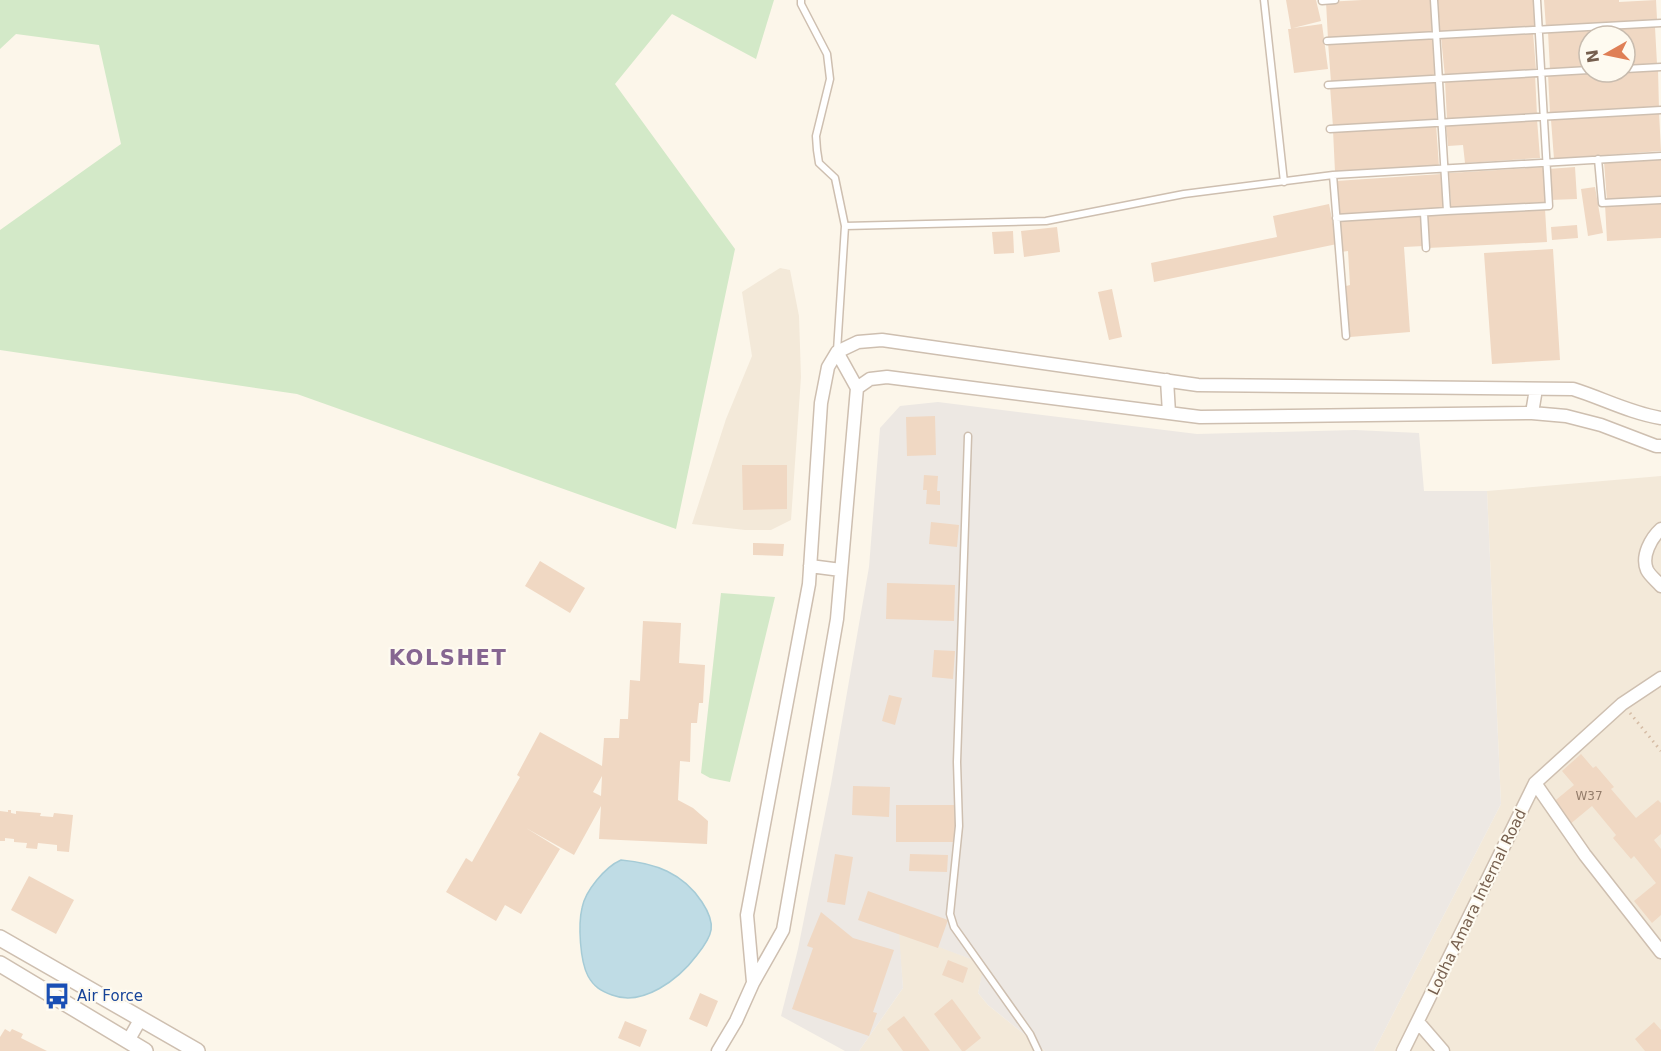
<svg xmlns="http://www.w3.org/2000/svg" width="1661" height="1051" viewBox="0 0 1661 1051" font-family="'DejaVu Sans',sans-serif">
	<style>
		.residential { fill: #f3e9d9 }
		.industrial { fill: #ede8e3 }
		.green { fill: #d3e9c8 }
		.water { fill: #bfdce5; stroke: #a5cbd6; stroke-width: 1.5 }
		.building { fill: #f0d8c3; fill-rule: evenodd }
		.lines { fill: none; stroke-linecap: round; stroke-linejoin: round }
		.service-casing { stroke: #cebfb0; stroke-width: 9 }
		.minor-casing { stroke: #cebfb0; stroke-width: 15 }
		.tertiary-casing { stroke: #cebfb0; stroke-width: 18 }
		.path { stroke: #d5bca5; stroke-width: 3; stroke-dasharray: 1.5 4.5; stroke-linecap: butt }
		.service { stroke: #fff; stroke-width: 6 }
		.minor { stroke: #fff; stroke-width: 12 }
		.tertiary { stroke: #fff; stroke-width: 15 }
		.labels { text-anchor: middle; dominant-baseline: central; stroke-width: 4.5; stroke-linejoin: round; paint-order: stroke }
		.number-label { font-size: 12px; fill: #947d6b }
		.street-label { font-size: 15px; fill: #765f4e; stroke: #fefaf0 }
		.transit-label { font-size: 15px; fill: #164399; stroke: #fefaf0; text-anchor: start }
		.district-label { font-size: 21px; font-weight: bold; letter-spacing: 1.5px; fill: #866691; stroke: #fefaf0 }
	</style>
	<rect width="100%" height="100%" fill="#fcf6ea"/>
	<path class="residential" d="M780,268L790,270L799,316L801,377L791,520L771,530H745L692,524L726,419L752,356L742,292Z
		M1661,476V1051H1374L1501,804L1487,491Z
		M898,931L985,964L978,993L988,1005L1045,1051H859L903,988Z"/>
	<path class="industrial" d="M938,402L1197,434L1355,430L1419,433L1424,491H1487L1501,804L1374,1051H1045L988,1005L978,993L984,964L899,932L903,988L859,1051H845L781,1016L798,949L831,784L869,567L880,428L900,406Z"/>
	<path class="green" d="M0,0H774L756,59L672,14L615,84L735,249L676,529L297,394L0,350V230L121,144L99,45L16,34L0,49Z
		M721,593L775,597L730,782L710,778L701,773Z"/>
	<path class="water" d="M621,860C655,863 683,873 702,902C717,925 713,935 697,955C679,979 643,1007 612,995C601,991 594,987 588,976C580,961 578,925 582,908C585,891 605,867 621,860Z"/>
	<path class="building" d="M1286,0H1316L1321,21L1293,28L1322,24L1328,69L1294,73L1288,29H1291Z
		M1362,0H1431L1433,34L1328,39L1326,2Z
		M1438,0H1535L1536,28L1440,33Z
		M1544,0H1619V2L1656,0L1657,19L1546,28Z
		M1655,27L1657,64L1625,66V36H1589V68L1550,70L1548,32Z
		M1533,32L1536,70L1445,77L1441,37Z
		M1433,37L1435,77L1331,82L1328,42Z
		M1658,69L1659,109L1550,113L1548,74Z
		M1535,74L1537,115L1447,120L1445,81Z
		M1435,80L1437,122L1333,127L1330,86Z
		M1659,112L1661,151L1554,159L1551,120Z
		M1537,119L1540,158L1465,163L1463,145L1448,146L1446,125Z
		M1436,124L1439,166L1335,172L1333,130Z
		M1661,159V197L1607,201L1604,162Z
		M1544,167L1546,202L1451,208L1449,173Z
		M1575,167L1577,199L1550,200L1548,169Z
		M1441,174L1444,210L1339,217L1336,181Z
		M1595,187L1603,233L1588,236L1581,189Z
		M1661,201V238L1607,241L1605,204Z
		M1329,204L1337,244L1154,282L1151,263L1277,237L1273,216Z
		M1545,209L1547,242L1428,248L1426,215Z
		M1421,213L1424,246L1404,247L1410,332L1350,337L1346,286L1350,285L1348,251L1341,252L1339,219Z
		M1577,225L1578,238L1552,240L1551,227Z
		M1057,227L1060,252L1024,257L1021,231Z
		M1013,231L1014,253L994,254L992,232Z
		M1553,249L1560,360L1492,364L1484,253Z
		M1112,289L1122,337L1109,340L1098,292Z
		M935,416L936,455L907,456L906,417Z
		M742,465H787V509L743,510Z
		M924,475L938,476L937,491H940V505L926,504L927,490H923Z
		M931,522L959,525L957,547L929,544Z
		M753,543L784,544L783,556L753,555Z
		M540,561L585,588L570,613L525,586Z
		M887,583L955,585L954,621L886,619Z
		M643,621L681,623L679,663L705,665L703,703H699L697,723H691L690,762L680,761L678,800L693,808L708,821L707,844L599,839L601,806L574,855L526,828L560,849L521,914L505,905L496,921L446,892L466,858L472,862L520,777L517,775L540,732L602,766L604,738H619L620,719H628L630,680L640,681ZM602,776L601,796L593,792Z
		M934,650L955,651L953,679L932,677Z
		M889,695L902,698L895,725L882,721Z
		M1581,754L1593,768L1596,766L1614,787L1611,789L1636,818L1658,800L1661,803V834L1654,840L1661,849V915L1652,923L1634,901L1656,883L1634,856L1631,859L1613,838L1616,835L1592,806L1569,825L1551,804L1574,785L1562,771Z
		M853,786L890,787L889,817L852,815Z
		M896,805H955V842H896Z
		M8,810H11V813L16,814V811L41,813L40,816L53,817L54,813L73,815L69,852L57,851V845L38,843L37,849L26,848L27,843L14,842V839L5,838V841H0V811L8,812Z
		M835,854L853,857L845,905L827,902Z
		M910,854L948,855L947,872L909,871Z
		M29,876L74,900L56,934L11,910Z
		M868,891L948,920L938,948L858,920Z
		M821,912L853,938L894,950L873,1012L877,1013L869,1036L792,1009L813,948L807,946Z
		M948,960L968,968L963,983L942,975Z
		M700,993L718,1001L707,1027L689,1019Z
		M952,999L981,1038L965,1051H962L934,1014Z
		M904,1016L930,1051H903L887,1029Z
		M625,1021L647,1030L640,1047L618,1038Z
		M1654,1022L1661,1030V1051H1645L1635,1039Z
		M5,1029L10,1032L12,1029L23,1034L21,1038L47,1051H0V1037Z"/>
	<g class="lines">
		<g class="service-casing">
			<path id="service" d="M801,0V4L827,54L830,79L816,136L817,150L819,163L835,178L845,226L1046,221L1184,194L1333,175L1661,156
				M1264,0L1284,182
				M1434,0L1447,211L1549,206L1537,0
				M1322,1L1335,0
				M1327,41L1661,23
				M1625,69L1661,67
				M1328,85L1589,70
				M1330,129L1661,110
				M1598,159L1602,203L1661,200
				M1333,175L1346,336
				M1424,213L1426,248
				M1336,218L1447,211
				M837,351L845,226
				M968,436L957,762L959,826L950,914L954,927L1030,1034L1038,1051"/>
		</g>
		<g class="minor-casing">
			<path id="minor" d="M837,352L857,388
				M1167,380L1169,413
				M1532,413L1536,389
				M1661,529C1651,538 1641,556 1647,570C1650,576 1657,581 1661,586
				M810,566L841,570
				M1535,783L1585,855L1661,952
				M753,982L747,915L809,584L821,403L828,367L837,352L858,342L882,340L1198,385L1573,389C1602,398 1630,413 1661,418
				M1418,1022L1443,1051
				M128,1041L140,1020
				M718,1051L736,1021L753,983L783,930L837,619L857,388L870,379L887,377L1200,417L1532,413L1566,416L1601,425L1656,446H1661
				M1403,1051L1535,783L1622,704L1661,678"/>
		</g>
		<g class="tertiary-casing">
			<path id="tertiary" d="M0,938L197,1051
				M0,964L145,1051"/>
		</g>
		<path class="path" d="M1630,713L1661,751"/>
		<use href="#service" class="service"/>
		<use href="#minor" class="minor"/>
		<use href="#tertiary" class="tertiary"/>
	</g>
	<defs>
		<g id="bus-bare" transform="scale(2.07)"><path d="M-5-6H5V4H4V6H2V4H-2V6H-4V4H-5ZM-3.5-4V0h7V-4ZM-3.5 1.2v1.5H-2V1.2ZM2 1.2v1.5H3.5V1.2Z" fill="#1a4fb4" stroke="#fefaf0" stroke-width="2.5" paint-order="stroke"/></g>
	</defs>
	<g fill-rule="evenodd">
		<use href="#bus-bare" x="57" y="996"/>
	</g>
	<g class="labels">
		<g class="number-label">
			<text x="1589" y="796">W37</text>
		</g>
		<g class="street-label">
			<text transform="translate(1477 902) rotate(-64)">Lodha Amara Internal Road</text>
		</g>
		<g class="transit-label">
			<text x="77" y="996">Air Force</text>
		</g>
		<g class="district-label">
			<text x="448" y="658">KOLSHET</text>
		</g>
	</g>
	<g transform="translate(1607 54) rotate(261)"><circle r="28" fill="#fefaf0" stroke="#c8bcaf" stroke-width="1.5"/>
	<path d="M0-4.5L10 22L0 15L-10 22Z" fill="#df7f56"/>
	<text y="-9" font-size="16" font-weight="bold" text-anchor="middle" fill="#765f4e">N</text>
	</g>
</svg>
